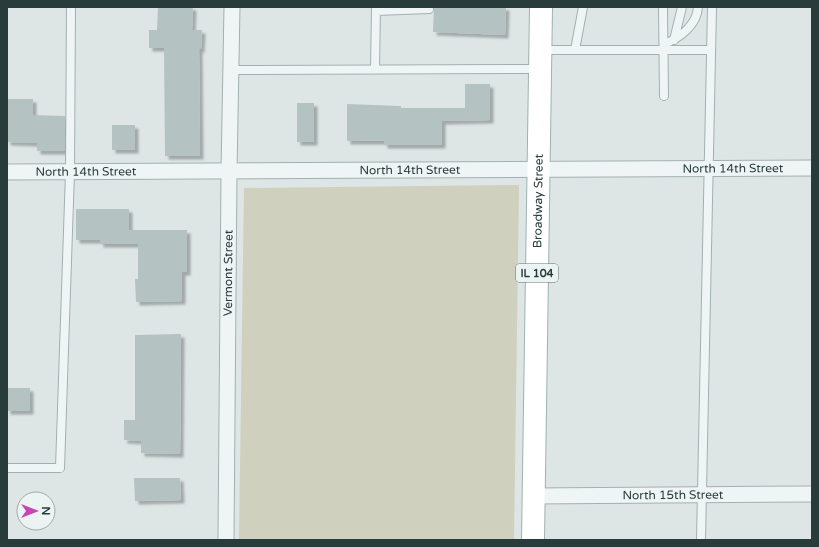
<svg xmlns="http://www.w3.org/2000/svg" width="819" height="547" viewBox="0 0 819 547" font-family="'Varela Round',sans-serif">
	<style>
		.green { fill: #cfd0be }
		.building { fill: #b4c3c2; filter: url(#shadow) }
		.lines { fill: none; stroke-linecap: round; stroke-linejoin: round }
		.service-casing { stroke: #a3b0af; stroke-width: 10 }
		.minor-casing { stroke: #a3b0af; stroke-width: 17 }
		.primary-casing { stroke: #9db2af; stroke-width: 24 }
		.service { stroke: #eff5f5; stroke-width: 8 }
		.minor { stroke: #eff5f5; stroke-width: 15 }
		.primary { stroke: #fff; stroke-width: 22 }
		.labels { text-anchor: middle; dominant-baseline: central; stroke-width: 3; stroke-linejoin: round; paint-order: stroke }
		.shield { fill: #ecf4f3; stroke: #627372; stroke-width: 1 }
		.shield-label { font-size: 11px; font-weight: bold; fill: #273c3b }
		.street-label { font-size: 12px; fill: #273c3b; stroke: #ecf4f3 }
	</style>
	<defs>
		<filter id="shadow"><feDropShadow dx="3.5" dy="3.5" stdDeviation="1" flood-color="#0004"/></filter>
	</defs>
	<rect width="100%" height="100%" fill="#dde6e5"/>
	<path class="green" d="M519,185L514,540H239L244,188Z"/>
	<path class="building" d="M158,7H193L192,30H202L201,49H199L200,156H165L164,48H149V30H157Z
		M434,7H506L505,35L433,32Z
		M465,84H490V120L442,121V145H384V141H347V104L401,106V108H465Z
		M7,99H33V115L65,116V151H37V143L7,142Z
		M297,103H314V142H297Z
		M112,125H135V150H112Z
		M76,209H129V230H187V272H182V301L136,302L135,279H138V244H100V240H76Z
		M181,334L180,454L141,453V441L124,440V420H135V335Z
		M7,388H30V411H7Z
		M134,478H180L181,500L135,501Z"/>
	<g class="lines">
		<g class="service-casing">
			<path id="service" d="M663,7L664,96
				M376,11L429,9
				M674,40L682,7
				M664,44C680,38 697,25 698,7
				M541,50H711
				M575,50L583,7
				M375,69L376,7
				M231,70L540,69
				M7,468H60L70,172L71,7
				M701,540L712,7"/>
		</g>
		<g class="minor-casing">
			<g id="minor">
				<path id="s1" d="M7,172L812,168"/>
				<path id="s2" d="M534,496L812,494"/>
				<path id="s3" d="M226,540L229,172L232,7"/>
			</g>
		</g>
		<g class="primary-casing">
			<g id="primary">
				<path id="s4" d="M533,540L541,7"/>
			</g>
		</g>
		<use href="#service" class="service"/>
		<use href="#minor" class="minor"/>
		<use href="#primary" class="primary"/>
	</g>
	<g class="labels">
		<rect class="shield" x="516" y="264" width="42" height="18" rx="3"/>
		<g class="shield-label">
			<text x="537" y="273">IL 104</text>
		</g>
		<g class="street-label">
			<text stroke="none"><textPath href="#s1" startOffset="726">North 14th Street</textPath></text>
			<text stroke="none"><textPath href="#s1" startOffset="403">North 14th Street</textPath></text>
			<text stroke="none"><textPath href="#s1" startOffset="79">North 14th Street</textPath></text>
			<text stroke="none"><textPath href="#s4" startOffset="339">Broadway Street</textPath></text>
			<text stroke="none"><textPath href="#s3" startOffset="267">Vermont Street</textPath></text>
			<text stroke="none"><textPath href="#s2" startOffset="139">North 15th Street</textPath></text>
		</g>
	</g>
	<rect width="819" height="547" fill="none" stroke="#273c3b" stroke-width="16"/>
	<g transform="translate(36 511) rotate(90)"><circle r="19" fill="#ecf4f3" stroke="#9daaa9"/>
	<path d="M0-3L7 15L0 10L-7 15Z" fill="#c845b6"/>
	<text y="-6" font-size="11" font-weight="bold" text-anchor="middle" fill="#273c3b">N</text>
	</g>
</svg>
